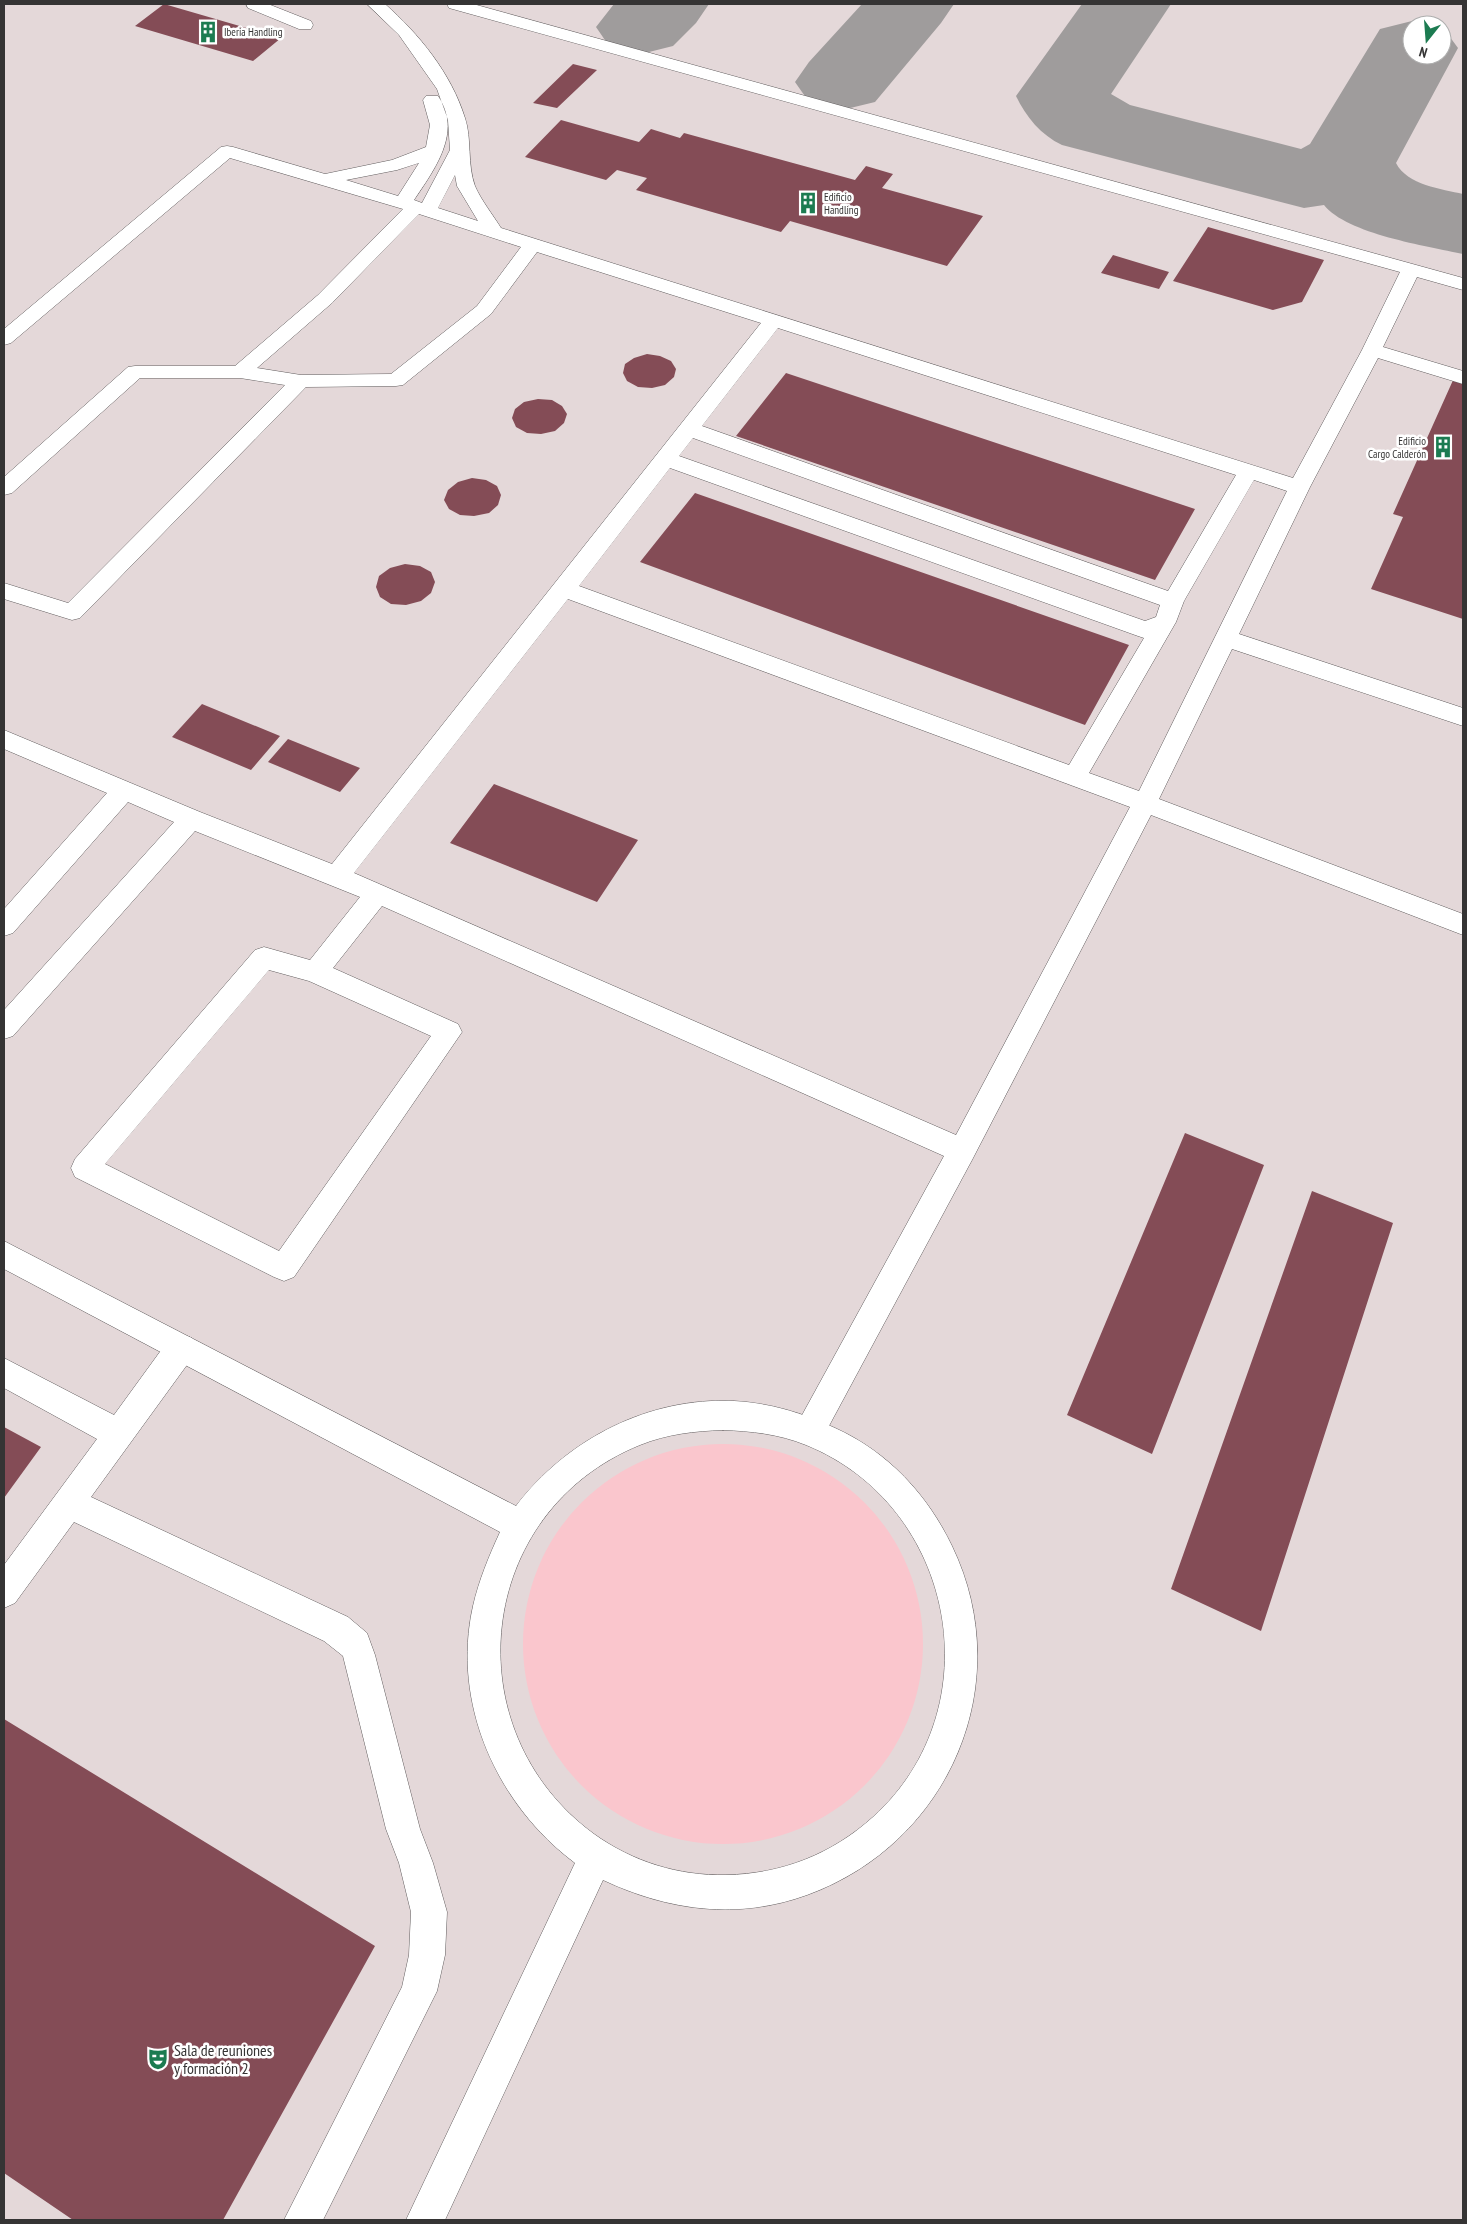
<svg xmlns="http://www.w3.org/2000/svg" width="1467" height="2224" viewBox="0 0 1467 2224" font-family="'PT Sans Narrow',sans-serif">
	<style>
		.built { fill: #e4d8d9; fill-rule: evenodd }
		.green { fill: #fac6cd }
		.lines { fill: none; stroke-linecap: round; stroke-linejoin: round }
		.taxiway { fill: #9f9c9c; fill-rule: evenodd }
		.building { fill: #844c56 }
		.service-casing { stroke: #625e5f; stroke-width: 1 }
		.minor-casing { stroke: #625e5f; stroke-width: 1 }
		.service { fill: #fff; fill-rule: evenodd }
		.minor { fill: #fff; fill-rule: evenodd }
		.labels { text-anchor: middle; dominant-baseline: central; stroke-width: 5; stroke-linejoin: round; paint-order: stroke }
		.far-poi-label { font-size: 11px; fill: #353434; stroke: #fff; text-anchor: start }
		.near-poi-label { font-size: 16px; fill: #353434; stroke: #fff; text-anchor: start }
	</style>
	<rect width="100%" height="100%" fill="#ede8e9"/>
	<path class="built" d="M4,4H1463V2220H4ZM1412,25H1442V55H1412Z"/>
	<path class="green" d="M523 1644a200 200 0 1 1 400 0a200 200 0 1 1-400 0Z"/>
	<g class="lines">
		<path class="taxiway" d="M614,4H709L696,23L673,46L641,54L609,46L596,27Z
			M862,4H954L941,23L875,102L842,110L809,102L795,82L809,62Z
			M1082,4H1171L1111,94L1130,105L1301,149L1310,144L1380,29L1412,21L1430,25H1412V55H1442V28L1444,29L1458,48L1396,163C1407,185 1442,189 1463,194V254C1427,246 1347,234 1324,205L1304,208L1062,145C1041,135 1026,117 1016,96Z"/>
	</g>
	<path class="building" d="M164,4L281,38L253,61L135,26Z
		M573,64L597,70L557,108L533,103Z
		M561,120L639,142L651,129L680,138L684,133L855,180L866,166L893,174L882,188L983,216L947,266L790,221L781,232L636,190L647,178L617,170L606,180L525,157Z
		M1208,227L1324,260L1302,302L1273,310L1173,281Z
		M1113,255L1169,272L1159,289L1101,273Z
		M647,354L660,356L671,361L676,369L674,377L665,385L652,388L638,387L627,381L623,373L625,364L634,358Z
		M786,373L1195,509L1155,580L736,436Z
		M1454,378L1463,380V619L1371,589L1403,517L1393,514Z
		M538,399L552,400L562,406L567,414L564,423L555,431L541,434L527,433L516,427L512,418L515,409L524,402Z
		M472,478L486,480L497,486L501,495L498,505L489,513L474,516L460,515L449,509L444,500L448,490L458,482Z
		M695,493L1129,645L1085,725L640,562Z
		M405,564L420,566L431,572L435,582L431,593L421,601L406,605L391,604L380,597L376,587L379,576L390,568Z
		M202,704L280,736L251,770L172,737Z
		M288,739L360,768L340,792L268,762Z
		M494,784L638,840L597,902L450,843Z
		M1185,1133L1264,1165L1152,1454L1067,1415Z
		M1312,1191L1393,1223L1261,1631L1171,1589Z
		M4,1427L41,1447L4,1498Z
		M4,1719L375,1946L223,2220H73L4,2173Z"/>
	<g class="lines">
		<g class="service-casing">
			<path id="service" d="M246,4H268L311,21L313,25L311,29H299L248,8Z
				M367,4H385C419,34 451,73 465,118C472,139 467,164 475,186C481,200 493,215 501,228L1293,478L1362,350L1400,272L449,8L447,4H473L1463,278V290L1417,277L1383,347L1463,371V384L1378,358L1310,487L1239,634L1463,708V726L1232,649L1159,799L1463,914V935L1151,815L972,1160L823,1437L812,1442L801,1437L797,1427L801,1417L944,1156L382,906L333,968L458,1024L462,1032L294,1277L284,1281L274,1277L75,1177L71,1168L75,1159L255,950L264,947L310,960L360,897L195,831L13,1036L4,1039V1010L174,822L128,802L13,933L4,936V909L107,793L4,749V730L200,812L332,864L761,323L537,252L491,314L403,385L396,386L306,387L80,618L72,620L4,599V583L68,603L285,385L240,378H140L12,493L4,495V477L128,367L135,366H235L318,295L403,209L230,158L11,343L4,345V329L221,147L227,146L233,147L325,174L392,160L426,147L430,125L423,100L426,96H438C463,132 434,170 414,200L422,203L450,150L448,120L437,89L399,35ZM419,163L398,196L346,180L397,170ZM455,175L457,186L478,221L438,208ZM419,214L521,247L477,306L391,374L301,375L257,368L332,303ZM778,328L1236,475L1168,591L702,426ZM693,438L1160,605L1156,617L1145,621L679,456ZM670,468L1138,636L1144,638L1069,765L579,586ZM1254,480L1287,491L1139,791L1089,773L1176,622L1184,601ZM568,599L1130,807L956,1135L354,873ZM269,970L309,981L431,1036L279,1251L105,1164Z
				M181,1334L192,1338L196,1348L192,1358L91,1497L348,1617L367,1633L375,1655L420,1829L433,1863L447,1912L445,1955L437,1991L323,2220H284L402,1987L409,1955L411,1912L399,1863L386,1829L343,1656L324,1641L74,1522L15,1603L4,1608V1565L97,1439L4,1388V1358L114,1415L170,1338Z"/>
		</g>
		<g class="minor-casing">
			<path id="minor" d="M4,1241L516,1506C567,1439 649,1397 734,1401C770,1403 803,1413 835,1428C888,1452 927,1494 952,1546C1018,1683 950,1843 807,1895C738,1920 669,1911 603,1880L445,2220H406L575,1863C497,1805 451,1703 473,1606C479,1580 489,1556 500,1532L4,1269ZM723,1430C751,1431 779,1434 806,1445C956,1506 994,1708 873,1817C832,1854 782,1874 726,1875C679,1876 633,1862 594,1834C452,1730 475,1512 640,1445C667,1434 695,1431 723,1430Z"/>
		</g>
		<use href="#service" class="service"/>
		<use href="#minor" class="minor"/>
	</g>
	<defs>
		<g id="building-bare" transform="scale(1.725)"><path d="M-4-6H4V6H1V3H-1V6H-4ZM-2.5-4.3h1.7v1.8h-1.7ZM.8-4.3h1.7v1.8H.8ZM-2.5-1h1.7V.8h-1.7ZM.8-1h1.7V.8H.8Z" fill="#1c7b51" stroke="#fff" stroke-width="2.5" paint-order="stroke"/></g>
		<g id="theatre-bare" transform="scale(1.725)"><path d="M-5-5.5Q0-4 5-5.5V0Q5 5 0 6Q-5 5-5 0ZM-3.3-2.5H-1v1.5H-3.3ZM1-2.5H3.3v1.5H1ZM-2.8 1Q0 5.5 2.8 1Z" fill="#1c7b51" stroke="#fff" stroke-width="2.5" paint-order="stroke"/></g>
	</defs>
	<g fill-rule="evenodd">
		<use href="#building-bare" x="208" y="32"/>
		<use href="#building-bare" x="808" y="203"/>
		<use href="#building-bare" x="1443" y="447"/>
		<use href="#theatre-bare" x="158" y="2059"/>
	</g>
	<g class="labels">
		<g class="far-poi-label">
			<text x="224" y="32">Iberia Handling</text>
			<text x="824" y="197">Edificio<tspan x="824" dy="13">Handling</tspan></text>
			<text x="1426" y="441" text-anchor="end">Edificio<tspan x="1426" dy="13">Cargo Calderón</tspan></text>
		</g>
		<g class="near-poi-label">
			<text x="174" y="2050">Sala de reuniones<tspan x="174" dy="18">y formación 2</tspan></text>
		</g>
	</g>
	<rect width="1467" height="2224" fill="none" stroke="#353434" stroke-width="10"/>
	<g transform="translate(1427 40) rotate(197)"><circle r="24" fill="#ffffff" stroke="#aeaeae"/>
	<path d="M0-4L9 19L0 12L-9 19Z" fill="#1c7b51"/>
	<text y="-8" font-size="14" font-weight="bold" text-anchor="middle" fill="#353434">N</text>
	</g>
</svg>
